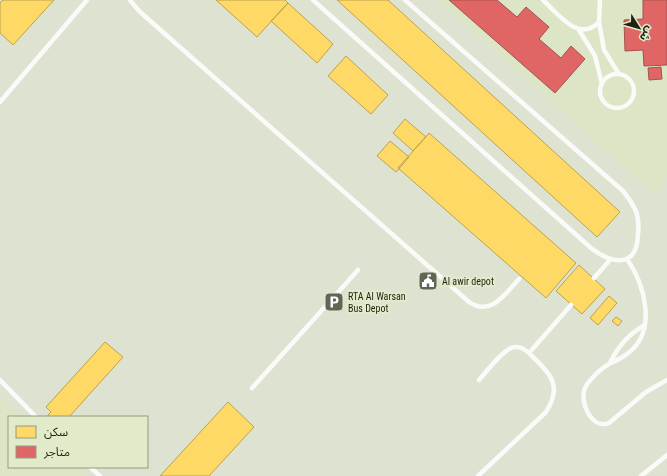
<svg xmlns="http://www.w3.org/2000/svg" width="667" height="476" viewBox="0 0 667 476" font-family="'Roboto Condensed','Noto Sans Arabic',sans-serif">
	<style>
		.built { fill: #dce5c5 }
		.homes { fill: #ffd966; stroke: #bca24d }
		.shops { fill: #e06666; stroke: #a6514d }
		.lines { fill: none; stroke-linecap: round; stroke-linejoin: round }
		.lane { stroke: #fafbf8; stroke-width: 4.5 }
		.labels { text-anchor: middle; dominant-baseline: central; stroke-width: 4; stroke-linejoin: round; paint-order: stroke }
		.poi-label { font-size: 10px; fill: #1e2114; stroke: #e2ebc9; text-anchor: start }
	</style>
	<rect width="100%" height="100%" fill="#dee3d1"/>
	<path class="built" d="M437,0H667V175L655,195Z
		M0,398L21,417H9V467H77L87,476H0Z"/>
	<path class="homes" d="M3,0H54L13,45L0,33V3Z
		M216,0H285L288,3L257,37Z
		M337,0H388L620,212L597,237Z
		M288,3L333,44L317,63L271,21Z
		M346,56L388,95L371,114L328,76Z
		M405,119L426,137L413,151L393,133Z
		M429,133L576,263L546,298L398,168Z
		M390,141L409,157L396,172L377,156Z
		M579,265L605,289L582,314L556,291Z
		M609,296L617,303L598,325L590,318Z
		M616,317L622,321L618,326L612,321Z
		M105,342L123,357L69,417H49L48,415L51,412L46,407Z
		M228,402L254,427L209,476H160Z"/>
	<path class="shops" d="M449,0H497L517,17L526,7L549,27L539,39L561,58L571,46L585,59L555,93Z
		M643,0H667V65L644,66L643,50L625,51L624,20L643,19Z
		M661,67L662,79L649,80L648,68Z"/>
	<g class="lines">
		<path class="lane" d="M130,0L139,11L469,302C491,317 505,294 519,279
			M313,0L591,248C612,264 637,269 638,234C639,225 639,218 635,209C632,203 628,197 623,191L405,0
			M543,0C558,14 579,43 599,22L600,0
			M599,22L604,50L619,74
			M579,30L595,56L602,84
			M600 91a17 17 0 1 1 34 0a17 17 0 1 1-34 0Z
			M0,102L87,0
			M627,259C645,285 658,332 627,354C622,358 617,360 611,363C602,367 589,380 585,388C579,401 591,430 609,423L646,392L667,380
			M594,278L610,260
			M529,353L571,305
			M610,363C618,346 628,334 645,325
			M0,380L36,417
			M252,388L358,270
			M90,467L100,476
			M478,476L546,412C562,387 552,375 533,357C528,352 522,346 515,347C505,347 486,372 479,380
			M641,476L667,455"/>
	</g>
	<defs>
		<g id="civic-square" transform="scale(1)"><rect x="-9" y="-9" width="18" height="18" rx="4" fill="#616556" stroke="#e2ebc9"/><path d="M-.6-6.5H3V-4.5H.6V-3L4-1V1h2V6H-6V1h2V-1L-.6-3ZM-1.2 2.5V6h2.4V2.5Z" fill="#fff"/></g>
		<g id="parking-square" transform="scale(1)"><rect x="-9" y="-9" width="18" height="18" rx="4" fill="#616556" stroke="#e2ebc9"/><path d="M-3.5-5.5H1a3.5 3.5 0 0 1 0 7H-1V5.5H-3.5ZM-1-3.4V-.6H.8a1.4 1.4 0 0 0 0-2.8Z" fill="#fff"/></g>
	</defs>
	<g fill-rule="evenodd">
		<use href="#civic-square" x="428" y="281"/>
		<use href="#parking-square" x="334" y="302"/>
	</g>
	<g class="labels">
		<g class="poi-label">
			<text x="442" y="281">Al awir depot</text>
			<text x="348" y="296">RTA Al Warsan<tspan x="348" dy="12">Bus Depot</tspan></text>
		</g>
	</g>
	<rect x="8" y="416" width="140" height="52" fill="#e2ebc9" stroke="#949a81"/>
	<rect x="16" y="426" width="20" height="12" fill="#ffd966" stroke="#949a81"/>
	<text x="44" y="436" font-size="12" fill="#1e2114">سكن</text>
	<rect x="16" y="446" width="20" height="12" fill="#e06666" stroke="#949a81"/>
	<text x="44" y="456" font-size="12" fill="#1e2114">متاجر</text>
	<g transform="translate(639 28) rotate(127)" stroke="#e2ebc9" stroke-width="3" paint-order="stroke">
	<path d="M0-3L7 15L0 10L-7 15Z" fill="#1e2114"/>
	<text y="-6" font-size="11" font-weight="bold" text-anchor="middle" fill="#1e2114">ش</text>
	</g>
</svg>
